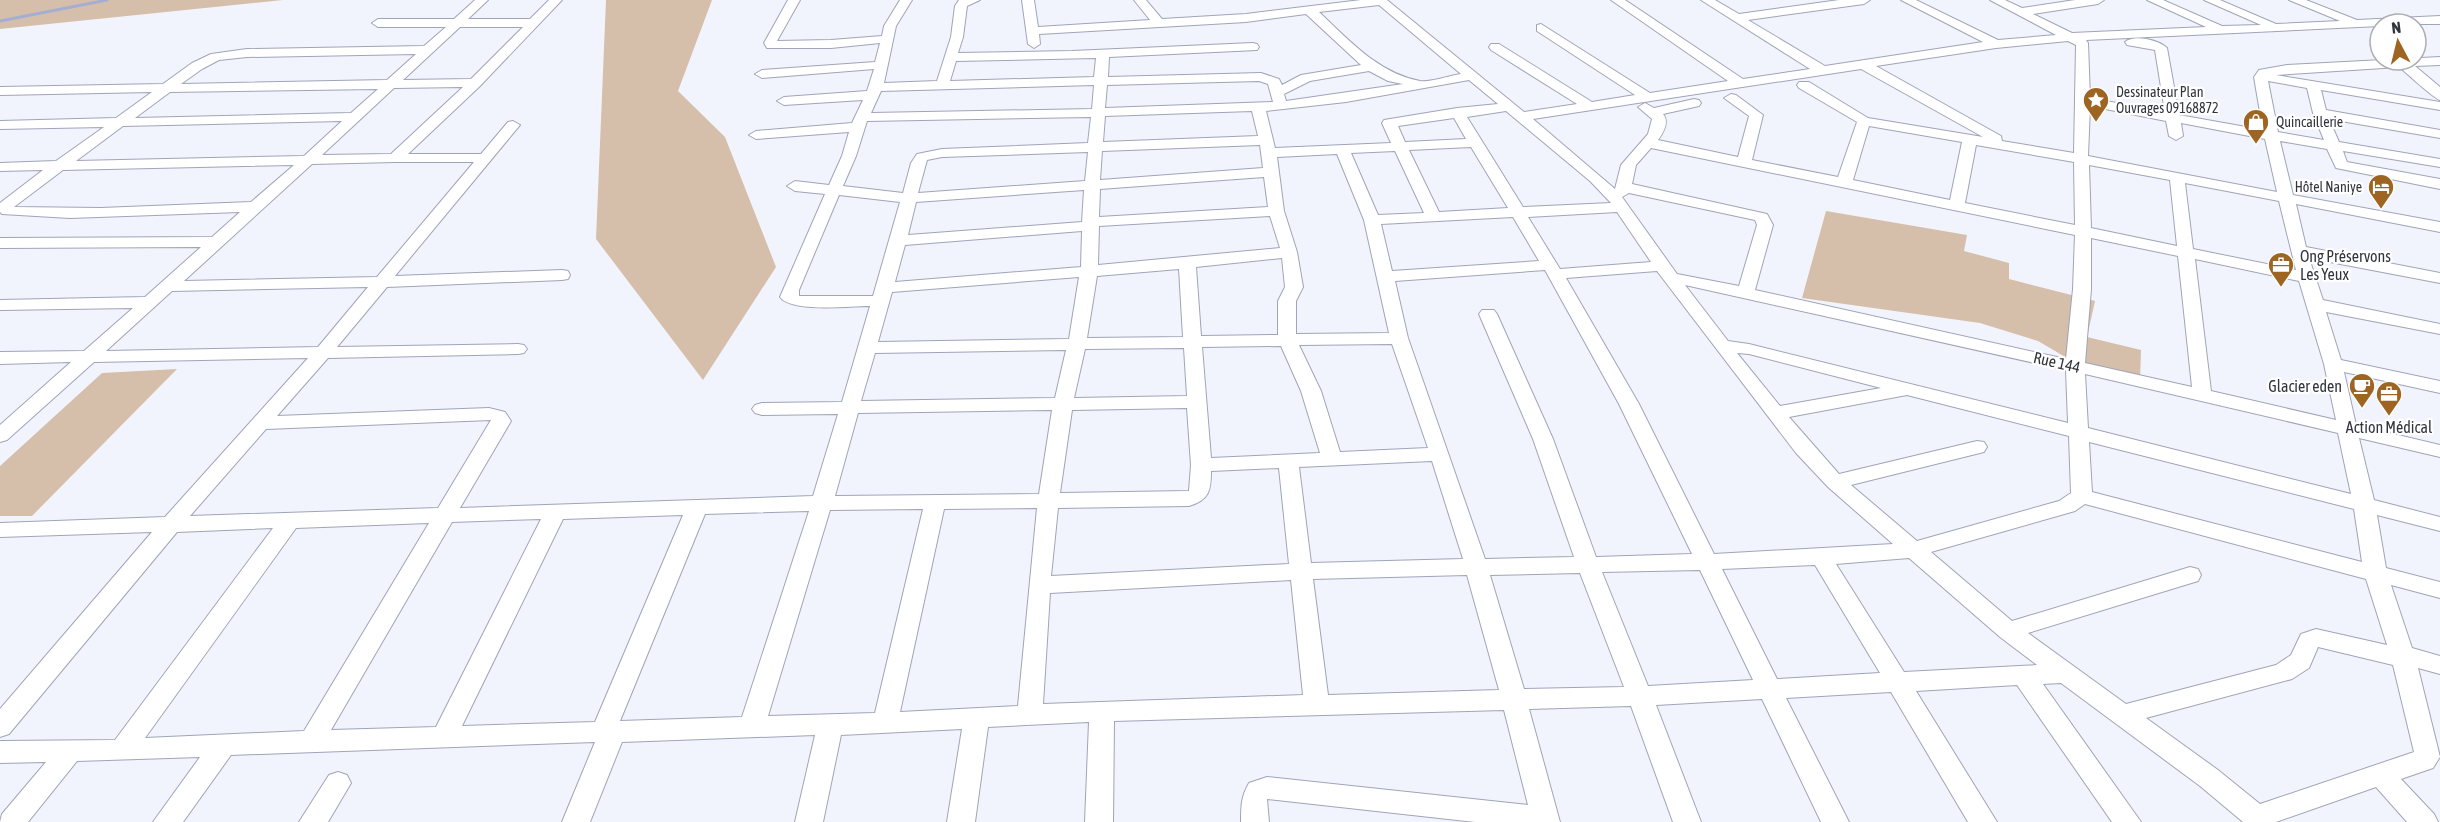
<svg xmlns="http://www.w3.org/2000/svg" width="2440" height="822" viewBox="0 0 2440 822" font-family="'Asap Condensed',sans-serif">
	<style>
		.green { fill: #d5bfaa }
		.lines { fill: none; stroke-linecap: round; stroke-linejoin: round }
		.stream { stroke: #a4aed2; stroke-width: 3 }
		.minor-casing { stroke: #9fa4b8; stroke-width: 2 }
		.minor { fill: #fff; fill-rule: evenodd }
		.labels { text-anchor: middle; dominant-baseline: central; stroke-width: 4.5; stroke-linejoin: round; paint-order: stroke }
		.far-poi-label { font-size: 14px; fill: #33353e; stroke: #fff; text-anchor: start }
		.poi-label { font-size: 16px; fill: #33353e; stroke: #fff; text-anchor: start }
		.street-label { font-size: 16px; fill: #33353e; stroke: #fff }
	</style>
	<rect width="100%" height="100%" fill="#f2f4fd"/>
	<path class="green" d="M0,0H283L0,29Z
		M606,0H712L678,91L725,137L776,267L703,380L596,239Z
		M1826,211L1967,235L1964,251L2009,263V279L2095,301L2087,337L2141,350L2140,381L2091,372L2038,341L1980,323L1802,298Z
		M177,369L32,516H0V466L102,373Z"/>
	<g class="lines">
		<path class="stream" d="M0,21L107,0"/>
		<g class="minor-casing">
			<path id="minor" d="M475,0H488L468,19H530L549,0H562L480,86L408,154H481L508,122L513,121L520,125L395,276L562,270L568,271L570,275L568,279L562,280L387,287L337,347L518,344L524,345L527,349L524,353L518,354L328,358L277,416L489,408L505,412L511,421L460,508L813,496L838,414L762,415L755,413L752,409L755,405L762,403L842,402L870,306C850,306 792,313 780,297L825,194L795,191L787,186L795,181L829,185L842,156L849,132L756,139L749,135L756,131L852,123L863,100L784,105L777,101L784,97L867,91L874,69L762,78L755,74L762,70L875,62L880,43L831,48H767L764,43L788,0H800L777,41L831,40L882,36L884,26L900,0H912L896,26L884,83L937,81L951,37L955,6L959,0H980L967,6L963,37L958,53L1072,51L1253,43L1257,44L1259,47L1257,50L1109,57L1108,77L1261,73L1279,79L1282,85L1301,75L1361,65L1306,14L1246,22L1039,34L1040,44L1034,48L1028,44L1022,0H1034L1038,27L1150,20L1134,0H1146L1162,19L1246,14L1361,0H1387L1524,112L1577,104L1491,50L1489,47L1491,44H1499L1592,102L1635,95L1537,31V25L1541,24L1650,93L1728,81L1611,0H1625L1743,79L1810,69L1701,0H1715L1739,14L1839,0H1870L1864,4L1748,20L1825,66L1983,42L1901,0H1916L1998,40L2056,35L1990,0H2005L2022,8L2075,0H2104L2098,4L2033,14L2072,33L2206,27L2147,0H2163L2222,26L2261,25L2204,0H2220L2276,24L2340,21L2289,0H2306L2357,20L2440,16V24H2380V26L2086,40L2088,43L2090,98L2165,112L2155,50L2127,45L2125,42C2134,34 2159,40 2167,48L2179,115L2263,130L2254,77L2259,70L2287,65L2440,57V65L2415,66L2440,87V100C2433,98 2408,74 2399,67L2276,75L2440,102V110L2321,90L2326,110L2440,130V138L2329,119L2339,142L2440,159V167L2343,151L2347,162L2440,179V189L2336,168L2327,149L2280,141L2293,195L2440,222V232L2296,204L2306,247L2440,273V283L2309,258L2323,300L2440,324V334L2326,312L2341,360L2440,381V393L2344,372L2356,425L2440,445V457L2359,438L2374,500L2440,517V531L2377,515L2386,568L2440,582V598L2391,585L2412,648L2440,656V674L2418,668L2440,757L2433,768L2401,779L2434,814L2438,822H2407L2376,787L2276,822H2243L2200,786L2061,683L2043,684L2141,822H2112L2017,685L1916,691L1997,822H1968L1891,692L1786,698L1849,822H1821L1762,699L1656,705L1701,822H1673L1631,706L1529,709L1560,822H1475L1267,799L1269,822H1241C1241,806 1241,797 1249,783L1267,777L1528,805L1504,710L1114,721L1113,822H1085L1089,722L988,727L975,822H947L962,729L841,735L823,822H795L815,735L622,742L590,822H562L595,742L231,755L183,822H153L200,757L77,761L28,822H0L2,814L46,762L0,763V741L115,740L273,528L177,532L9,734L0,737V709L152,532L0,537V523L165,517L308,358L94,362L7,440L0,442V425L71,362L0,364V352L84,351L133,308L0,310V300L145,297L201,247L0,248V238L212,237L240,212L70,218L2,214L0,212V203L43,170L0,171V163L56,161L104,127L0,129V121L116,118L152,92L0,95V87L163,84L192,63L211,54L247,49L424,46L446,27H378L372,23L378,19H454ZM1379,5L1461,74C1452,75 1428,83 1420,81C1378,73 1350,41 1319,12ZM460,27H523L471,79L403,80ZM2068,41L2076,45L2074,153L2002,141L2001,136L1876,66L1996,48ZM416,54L387,80L181,84L202,69L219,60L247,57ZM1096,58L1094,77L950,81L956,61ZM1861,69L1983,137L1868,118L1809,82H1799L1797,85L1799,88L1857,122L1838,177L1752,160L1763,115L1736,95L1731,94L1724,98L1749,116L1738,157L1658,140C1663,133 1670,122 1663,114L1699,106L1701,103L1699,100L1694,99L1654,108L1645,103L1638,107L1652,119L1648,134L1621,165L1615,189L1533,119ZM1369,71L1388,81L1403,84L1286,101L1284,94L1310,81ZM1469,80L1498,104L1457,108L1384,120L1382,123L1391,143L1275,148L1266,111L1346,102ZM1259,81L1268,84L1273,102L1105,108L1107,85ZM2268,81L2307,88L2313,113L2324,140L2278,132ZM1094,85L1092,109L871,113L881,91ZM463,87L391,154L322,155L394,88ZM378,89L351,113L135,118L170,92ZM2090,106L2166,121L2169,136L2176,140L2183,136L2181,123L2265,139L2277,192L2088,156ZM1252,111L1258,136L1103,142L1105,116ZM1506,111L1590,181L1611,203L1523,207L1467,117ZM1091,117L1088,143L942,149L917,154L911,163L903,193L843,186L856,156L867,121ZM1454,118L1466,139L1405,142L1398,126ZM342,121L304,156L76,161L123,126ZM1869,126L1962,142L1950,200L1853,180ZM1260,145L1263,168L1100,180L1102,151ZM1976,145L2074,162L2075,225L1965,203ZM1471,147L1508,208L1439,212L1409,150ZM1651,148L2075,235L2073,289L2066,359L1755,290L1773,225L1767,214L1632,184L1636,165ZM1395,151L1424,213L1378,215L1351,153ZM1088,152L1085,181L918,193L927,160L942,157ZM1337,154L1364,220L1389,333L1296,334V301L1303,287L1297,252L1284,211L1277,157ZM395,162H474L377,277L184,281L312,164ZM294,165L251,202L101,208L14,207L63,170ZM2089,165L2170,180L2177,246L2091,228ZM1264,177L1268,207L1099,217L1100,189ZM2185,183L2279,201L2296,270L2193,249ZM1084,190L1082,222L908,235L916,202ZM1629,193L1755,220L1757,225L1739,286L1677,274L1622,197ZM839,195L900,202L873,296H799V290ZM1617,212L1651,262L1560,269L1528,217ZM1270,216L1280,248L1098,265L1099,226ZM1513,217L1539,261L1392,271L1381,224ZM1082,231L1081,267L895,282L905,245ZM2091,238L2178,256L2192,387L2085,363L2091,289ZM1282,258L1285,287L1278,301V335L1201,336L1196,267ZM2195,259L2299,281L2324,364L2336,420L2211,391ZM1179,269L1183,337L1087,338L1097,276ZM1545,270L1619,404L1692,554L1596,557L1553,439L1497,314L1494,310H1482L1479,314L1533,439L1574,557L1485,559L1408,338L1395,281ZM1657,271L1796,453L1828,487L1893,544L1714,554L1639,404L1566,278ZM1079,277L1069,339L878,342L892,292ZM1685,285L2066,370L2068,423L1749,344L1728,341ZM368,287L318,347L106,351L172,291ZM1392,344L1428,448L1340,452L1321,391L1299,345ZM1281,346L1301,391L1320,453L1211,458L1202,347ZM1184,348L1187,396L1074,398L1085,349ZM1066,350L1055,398L861,401L875,353ZM1737,353L1749,354L1881,388L1780,406ZM2085,374L2338,433L2351,494L2088,428ZM1907,395L2069,436L2071,493L2059,501L1917,541L1851,485L1984,452L1987,447L1984,442L1977,441L1839,474L1789,417ZM1187,408L1191,465L1189,491L1060,493L1072,410ZM1052,410L1039,494L835,496L858,413ZM491,420L438,508L190,516L266,429ZM2089,442L2354,509L2362,562L2092,492ZM1432,461L1463,559L1311,563L1299,467ZM1279,468L1289,564L1051,576L1058,508L1189,506C1209,500 1211,491 1211,471ZM2085,504L2366,579L2387,645L2316,629L2301,634L2291,655L2276,665L2126,704L2028,633L2198,581L2201,575L2198,569L2190,567L2012,621L1931,552L2075,511ZM1037,508L1018,706L900,712L944,509ZM923,509L875,713L768,716L830,510ZM809,511L742,717L620,721L705,514ZM683,515L595,722L462,726L563,519ZM541,519L436,727L331,730L452,522ZM429,523L304,731L145,738L296,528ZM1909,558L2000,637L2037,665L1904,672L1836,564ZM1815,565L1880,673L1777,679L1722,569ZM1700,570L1753,680L1648,686L1602,572ZM1580,573L1624,687L1524,689L1490,575ZM1467,575L1499,690L1328,695L1313,579ZM1291,580L1303,695L1043,704L1050,593ZM2318,647L2393,665L2414,752L2260,804L2218,770L2146,718L2292,679L2309,668Z
				M338,772L347,775L351,783L328,822H299L329,775Z"/>
		</g>
		<use href="#minor" class="minor"/>
	</g>
	<defs>
		<g id="sight-pin" transform="scale(1.35)"><path d="M0 17L-7.5 6A9.5 9.5 0 1 1 7.5 6Z" fill="#9d6521" stroke="#fff"/><path d="M0-6L1.8-2.2L6-1.7L2.9 1.2L3.7 5.4L0 3.3L-3.7 5.4L-2.9 1.2L-6-1.7L-1.8-2.2Z" fill="#fff"/></g>
		<g id="shop-pin" transform="scale(1.35)"><path d="M0 17L-7.5 6A9.5 9.5 0 1 1 7.5 6Z" fill="#9d6521" stroke="#fff"/><path d="M-5-2.5h2.3a2.7 3.5 0 0 1 5.4 0H5L5.5 6h-11ZM-1.5-2.5h3a1.5 2.3 0 0 0-3 0Z" fill="#fff"/></g>
		<g id="hotel-pin" transform="scale(1.35)"><path d="M0 17L-7.5 6A9.5 9.5 0 1 1 7.5 6Z" fill="#9d6521" stroke="#fff"/><path d="M-6-4.5h1.5V1H6V5H4.5V3h-9V5H-6ZM-4 0a1.8 1.8 0 1 1 3.6 0ZM.5 0V-2.5h3Q6-2.5 6 0Z" fill="#fff"/></g>
		<g id="office-pin" transform="scale(1.35)"><path d="M0 17L-7.5 6A9.5 9.5 0 1 1 7.5 6Z" fill="#9d6521" stroke="#fff"/><path d="M-6-3h4V-5.5h4V-3h4V5H-6ZM-1-4.5V-3h2v-1.5ZM-6 0V1H6V0Z" fill="#fff"/></g>
		<g id="cafe-pin" transform="scale(1.35)"><path d="M0 17L-7.5 6A9.5 9.5 0 1 1 7.5 6Z" fill="#9d6521" stroke="#fff"/><path d="M-5.5-4.5H6V0H3Q3 3.5 0 3.5H-2.5Q-5.5 3.5-5.5 0ZM3-3.2v2h1.7v-2ZM-6 4.5H4V6H-6Z" fill="#fff"/></g>
	</defs>
	<g fill-rule="evenodd">
		<use href="#sight-pin" x="2096" y="100"/>
		<use href="#shop-pin" x="2256" y="122"/>
		<use href="#hotel-pin" x="2381" y="187"/>
		<use href="#office-pin" x="2281" y="265"/>
		<use href="#cafe-pin" x="2362" y="386"/>
		<use href="#office-pin" x="2389" y="394"/>
	</g>
	<g class="labels">
		<g class="far-poi-label">
			<text x="2116" y="92">Dessinateur Plan<tspan x="2116" dy="16">Ouvrages 09168872</tspan></text>
			<text x="2276" y="122">Quincaillerie</text>
			<text x="2362" y="187" text-anchor="end">Hôtel Naniye</text>
		</g>
		<g class="poi-label">
			<text x="2300" y="256">Ong Préservons<tspan x="2300" dy="18">Les Yeux</tspan></text>
			<text x="2342" y="386" text-anchor="end">Glacier eden</text>
			<text x="2389" y="427" text-anchor="middle">Action Médical</text>
		</g>
		<g class="street-label">
			<text transform="translate(2057 362) rotate(13)">Rue 144</text>
		</g>
	</g>
	<g transform="translate(2398 42) rotate(353)"><circle r="28" fill="#ffffff" stroke="#adaeb2" stroke-width="1.5"/>
	<path d="M0-4.5L10 22L0 15L-10 22Z" fill="#9d6521"/>
	<text y="-9" font-size="16" font-weight="bold" text-anchor="middle" fill="#33353e">N</text>
	</g>
</svg>
